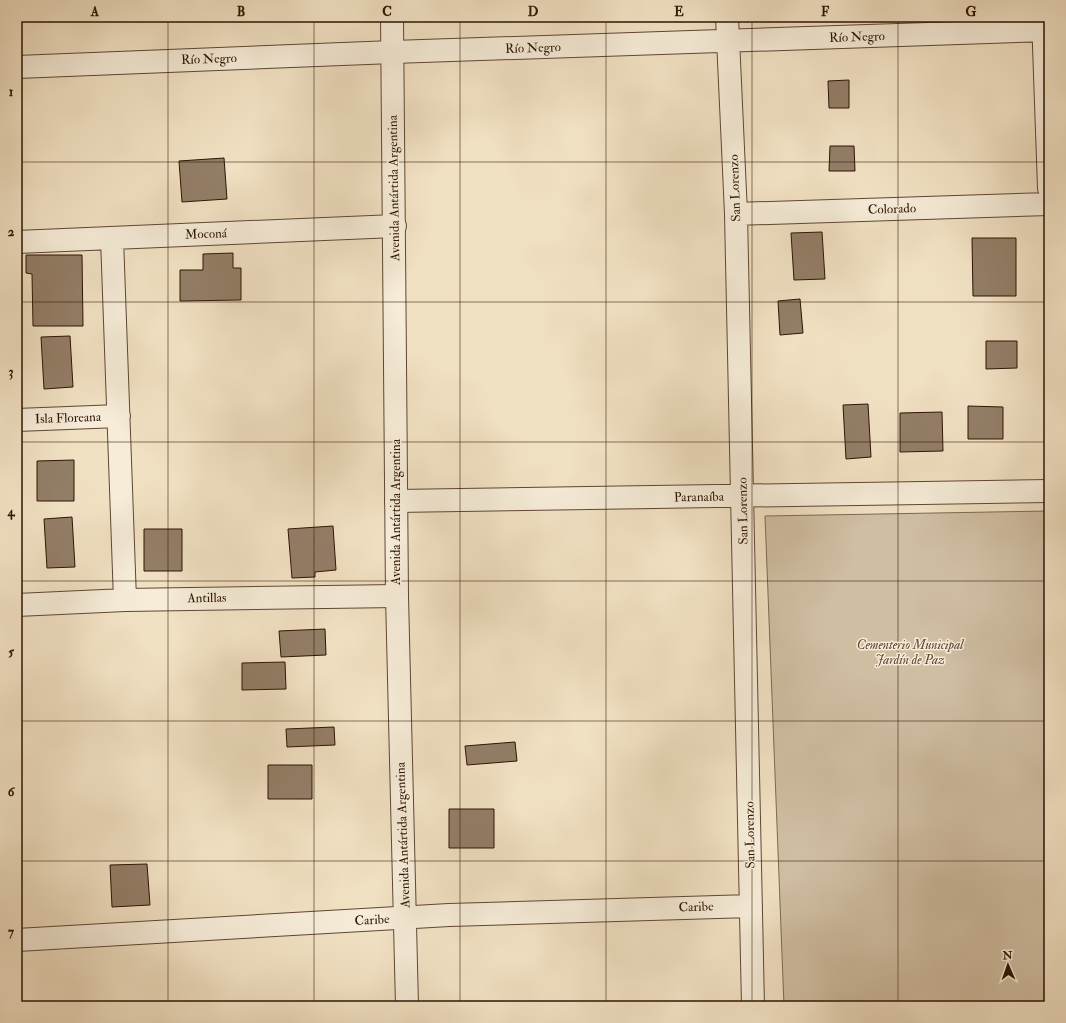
<svg xmlns="http://www.w3.org/2000/svg" width="1066" height="1023" viewBox="0 0 1066 1023" font-family="'IM FELL Double Pica',serif">
	<style>
		.green { fill: #d0bea3; stroke: #7f6854 }
		.building { fill: #937e67; stroke: #2e1304 }
		.lines { fill: none; stroke-linecap: round; stroke-linejoin: round }
		.minor-casing { stroke: #5f4634; stroke-width: 24 }
		.tertiary-casing { stroke: #5f4634; stroke-width: 24 }
		.minor { stroke: #f6ecd8; stroke-width: 22 }
		.tertiary { stroke: #f6ecd8; stroke-width: 22 }
		.grid { fill: none; stroke: #2e1304; stroke-width: 1; stroke-opacity: 0.55 }
		.labels { text-anchor: middle; dominant-baseline: central; stroke-width: 3; stroke-linejoin: round; paint-order: stroke }
		.street-label { font-size: 13px; fill: #2e1304; stroke: #f6ecd8 }
		.park-label { font-size: 13px; font-style: italic; fill: #5f4634; stroke: #f6ecd8 }
		.neatline { fill: none; stroke: #2e1304; stroke-width: 1.5 }
		.grid-label { font-size: 13px; text-anchor: middle; font-weight: bold; fill: #2e1304 }
	</style>
	<rect width="100%" height="100%" fill="#f1e1c3"/>
	<filter id="stains"><feTurbulence type="fractalNoise" baseFrequency=".005" numOctaves="4"/><feColorMatrix values="0 0 0 0 .2 0 0 0 0 .09 0 0 0 0 .02 0 0 0 .5 -.17"/></filter>
	<radialGradient id="worn" r=".72"><stop offset=".6" stop-color="#630" stop-opacity="0"/><stop offset="1" stop-color="#630" stop-opacity=".3"/></radialGradient>
	<path class="green" d="M1049,511V1006H784L765,516Z"/>
	<path class="building" d="M849,80V108H829L828,81Z
		M830,146H854L855,171H829Z
		M224,158L227,199L182,202L179,161Z
		M822,232L825,279L794,280L791,233Z
		M972,238H1016V296H973Z
		M233,253V268H241V300L180,301V270H203V254Z
		M26,255H82L83,326H33L32,274L26,273Z
		M800,299L803,333L780,335L778,301Z
		M70,336L73,387L44,389L41,337Z
		M986,341H1017V368L986,369Z
		M868,404L871,457L846,459L843,405Z
		M968,406L1003,407V439H968Z
		M942,412L943,451L900,452V413Z
		M74,460V501H37V461Z
		M72,517L75,567L47,568L44,519Z
		M333,526L336,570L315,572V577L292,578L288,529Z
		M144,529H182V571H144Z
		M325,629L326,655L281,657L279,631Z
		M285,662L286,689L242,690V663Z
		M334,727L335,745L287,747L286,729Z
		M515,742L517,761L467,765L465,746Z
		M268,765H312V799H268Z
		M449,809H494V848H449Z
		M147,864L150,905L112,907L110,865Z"/>
	<g class="lines">
		<g class="minor-casing">
			<path id="minor" d="M727,17L736,214L753,1006
				M1043,17L1049,188
				M17,67L393,52L1049,30
				M736,214L1049,204
				M112,238L125,600
				M17,242L395,226
				M17,420L119,416
				M396,501L1049,491
				M17,605L125,600L397,596
				M17,940L449,915L751,906"/>
		</g>
		<g class="tertiary-casing">
			<path id="tertiary" d="M392,17L397,596L407,1006"/>
		</g>
		<use href="#minor" class="minor"/>
		<use href="#tertiary" class="tertiary"/>
	</g>
	<path class="grid" d="M168,17V1006M314,17V1006M460,17V1006M606,17V1006M752,17V1006M898,17V1006M17,162H1049M17,302H1049M17,442H1049M17,581H1049M17,721H1049M17,861H1049"/>
	<g class="labels">
		<g class="street-label">
			<text transform="translate(857 37) rotate(-2)">Río Negro</text>
			<text transform="translate(533 48) rotate(-2)">Río Negro</text>
			<text transform="translate(209 59) rotate(-2)">Río Negro</text>
			<text transform="translate(394 188) rotate(-91)">Avenida Antártida Argentina</text>
			<text transform="translate(735 188) rotate(-92)">San Lorenzo</text>
			<text transform="translate(892 209) rotate(-2)">Colorado</text>
			<text transform="translate(206 234) rotate(-2)">Moconá</text>
			<text transform="translate(68 418) rotate(-2)">Isla Floreana</text>
			<text transform="translate(699 497) rotate(-1)">Paranaíba</text>
			<text transform="translate(743 511) rotate(-91)">San Lorenzo</text>
			<text transform="translate(396 512) rotate(-90)">Avenida Antártida Argentina</text>
			<text transform="translate(207 598) rotate(-1)">Antillas</text>
			<text transform="translate(403 835) rotate(-92)">Avenida Antártida Argentina</text>
			<text transform="translate(750 835) rotate(-91)">San Lorenzo</text>
			<text transform="translate(696 907) rotate(-2)">Caribe</text>
			<text transform="translate(372 920) rotate(-3)">Caribe</text>
		</g>
		<g class="park-label">
			<text x="910" y="645">Cementerio Municipal<tspan x="910" dy="15">Jardín de Paz</tspan></text>
		</g>
	</g>
	<rect width="1066" height="1023" fill="none" stroke="#f1e1c3" stroke-width="44"/>
	<g transform="translate(1008 965) rotate(358)" stroke="#f6ecd8" stroke-width="3" paint-order="stroke">
	<path d="M0-3L7 15L0 10L-7 15Z" fill="#2e1304"/>
	<text y="-6" font-size="11" font-weight="bold" text-anchor="middle" fill="#2e1304">N</text>
	</g>
	<rect x="22" y="22" width="1022" height="979" class="neatline"/>
	<g class="grid-label">
		<text x="95" y="16">A</text>
		<text x="241" y="16">B</text>
		<text x="387" y="16">C</text>
		<text x="533" y="16">D</text>
		<text x="679" y="16">E</text>
		<text x="825" y="16">F</text>
		<text x="971" y="16">G</text>
		<text x="11" y="96">1</text>
		<text x="11" y="236">2</text>
		<text x="11" y="376">3</text>
		<text x="11" y="516">4</text>
		<text x="11" y="656">5</text>
		<text x="11" y="796">6</text>
		<text x="11" y="936">7</text>
	</g>
	<rect width="100%" height="100%" filter="url(#stains)"/>
	<rect width="100%" height="100%" fill="url(#worn)"/>
</svg>
